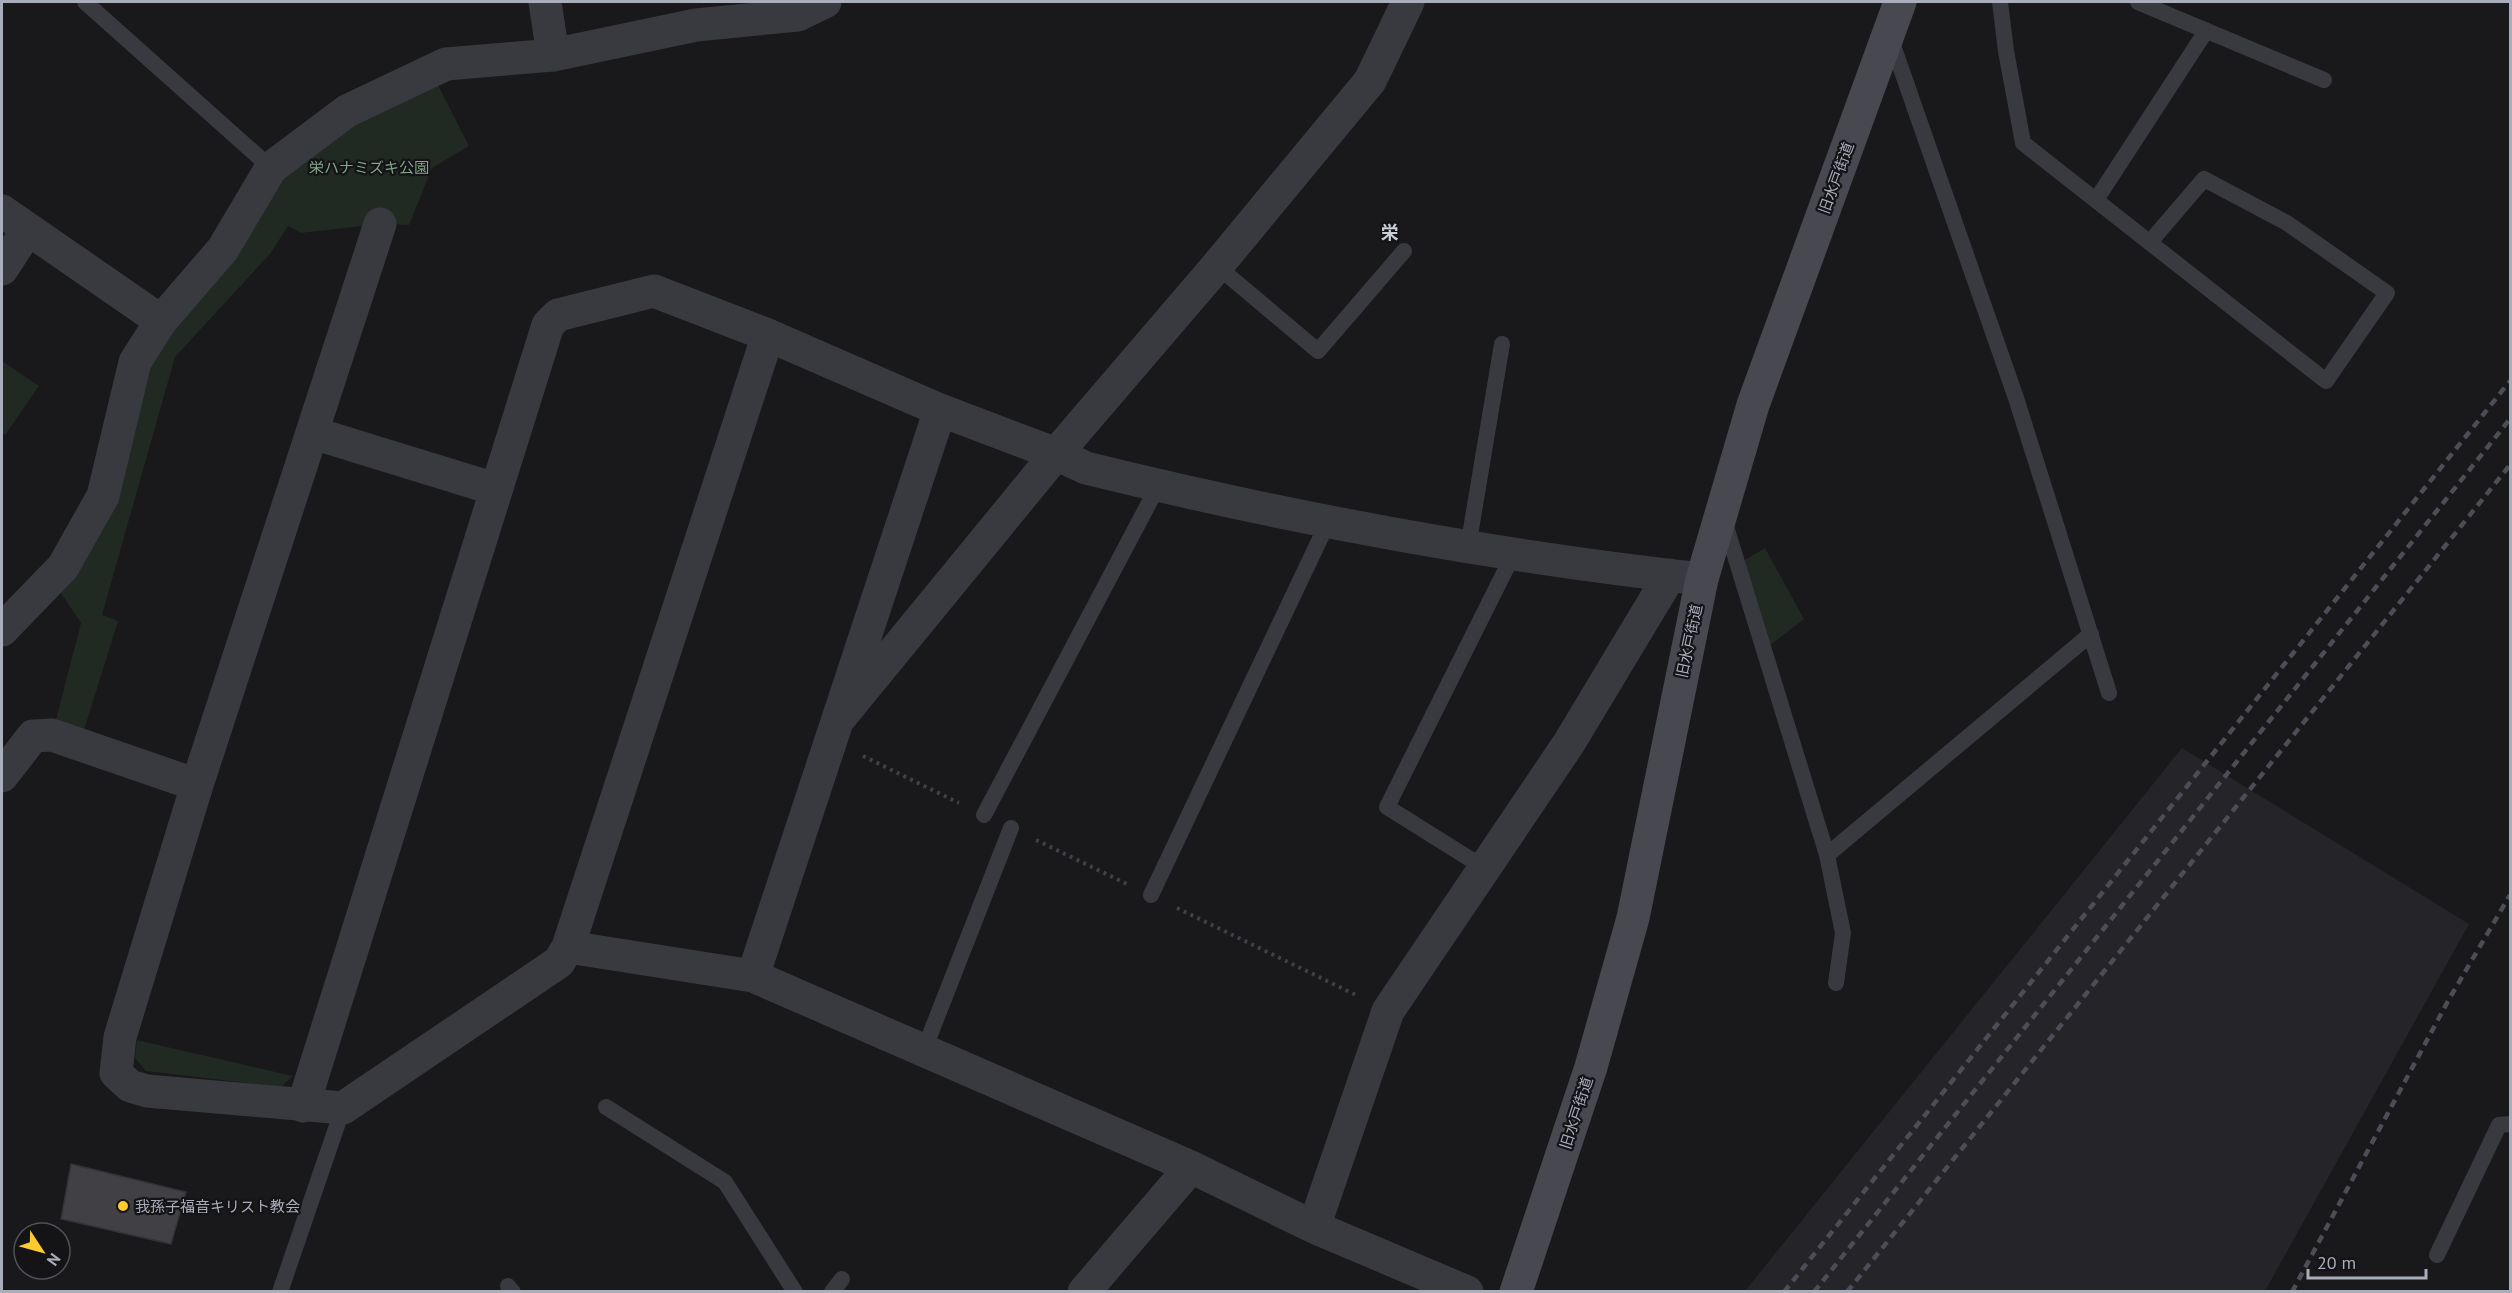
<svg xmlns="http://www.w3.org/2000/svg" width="2512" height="1293" viewBox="0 0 2512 1293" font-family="'PT Sans','Noto Sans JP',sans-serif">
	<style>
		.built { fill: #252428 }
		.green { fill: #202922 }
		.building { fill: #404045; stroke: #333237; stroke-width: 1.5 }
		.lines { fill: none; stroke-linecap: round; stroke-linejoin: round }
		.path { stroke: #3f4147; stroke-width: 4; stroke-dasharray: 3 4.5; stroke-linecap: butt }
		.lane { stroke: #393a40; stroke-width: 16 }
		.street { stroke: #393a40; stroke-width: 33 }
		.secondary { stroke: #474850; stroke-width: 33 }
		.rail { stroke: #4c4d55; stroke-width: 4.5; stroke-dasharray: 8 6; stroke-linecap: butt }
		.poi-dot { fill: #fbcb30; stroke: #141316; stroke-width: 2 }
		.labels { text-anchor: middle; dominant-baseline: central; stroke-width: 4.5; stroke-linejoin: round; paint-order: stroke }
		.park-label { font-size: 15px; fill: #80a787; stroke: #141316 }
		.street-label { font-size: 15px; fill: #aaaebb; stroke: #141316 }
		.poi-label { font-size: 15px; fill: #aaaebb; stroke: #141316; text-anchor: start }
		.quarter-label { font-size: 18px; font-weight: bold; fill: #cbcdd7; stroke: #141316 }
	</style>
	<rect width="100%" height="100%" fill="#19181b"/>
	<path class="built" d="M2182,748L2469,924L2265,1291H1745Z"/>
	<path class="green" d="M431,71L469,146L432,168L409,225L380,224L301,233L288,226L270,254L175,357L102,615L118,621L80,743L52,735L81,623L52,580L63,567L135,362L271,168Z
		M2,361L39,386L5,435L2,433Z
		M1765,548L1804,619L1764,650L1738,564Z
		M137,1040L293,1076L281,1087L146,1071L135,1058Z"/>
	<path class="building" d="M71,1164L186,1192L171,1244L61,1219Z"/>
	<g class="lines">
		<path class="path" d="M863,756L959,803
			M1036,840L1127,884
			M1177,908L1356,995"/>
		<path class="lane" d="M85,2L271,168
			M2000,2L2006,51L2023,143L2326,381L2387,293L2287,223L2204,179L2150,242
			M2138,2L2324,80
			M1890,37L2016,398L2109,693
			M2096,200L2206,31
			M1217,266L1318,351L1404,251
			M1724,520L1827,855L2091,634
			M1468,547L1502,344
			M984,815L1158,486
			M1827,855L1843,933L1836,983
			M1486,869L1387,807L1513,555
			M1151,895L1328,522
			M924,1050L1011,828
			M606,1107L725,1182L795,1292
			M2437,1255L2499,1125L2510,1124
			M508,1286L513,1292
			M280,1292L343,1108
			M832,1292L842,1279"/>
		<path class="street" d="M545,2L553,55
			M2,211L161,321L223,249L271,168L347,111L446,64L553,55L696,25L798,15L825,2
			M380,224L197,785L120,1037L116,1073L130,1086L147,1091L343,1108L559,962L568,947L753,976L1191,1167L1314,1227L1467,1292
			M2,269L28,229
			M313,433L495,489
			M2,630L63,567L103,496L135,362L161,321
			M838,720L1056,454L1217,266L1370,81L1408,2
			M2,776L33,736L52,735L197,785
			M568,947L768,335
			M753,976L940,410
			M303,1106L548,325L558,315L654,291L768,335L940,410L1056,454L1086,468C1289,518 1494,556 1702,579
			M1314,1227L1388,1011L1569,743L1670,575
			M1084,1292L1191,1167"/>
		<path class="secondary" d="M1516,1292L1591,1067L1633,918L1702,579L1753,405L1900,2"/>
		<path class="rail" d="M1784,1292L2510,381
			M1814,1292L2510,419
			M1847,1292L2510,465
			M2292,1292L2448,1001L2510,895"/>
	</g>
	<circle class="poi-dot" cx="123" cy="1206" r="6"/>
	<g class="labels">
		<g class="park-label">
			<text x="369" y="167">栄ハナミズキ公園</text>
		</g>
		<g class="street-label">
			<text transform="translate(1836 178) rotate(-70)">旧水戸街道</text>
			<text transform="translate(1689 641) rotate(-78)">旧水戸街道</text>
			<text transform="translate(1576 1113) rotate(-72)">旧水戸街道</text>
		</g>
		<g class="poi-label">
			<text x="135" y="1206">我孫子福音キリスト教会</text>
		</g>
		<g class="quarter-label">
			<text x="1390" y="232">栄</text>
		</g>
	</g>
	<rect width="2512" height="1293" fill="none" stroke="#aaaebb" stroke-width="6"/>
	<g transform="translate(42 1251) rotate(126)"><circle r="28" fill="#141316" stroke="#505158" stroke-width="1.5"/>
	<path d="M0-4.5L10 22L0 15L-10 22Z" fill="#fbcb30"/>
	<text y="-9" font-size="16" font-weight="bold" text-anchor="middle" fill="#aaaebb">N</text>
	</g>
	<path d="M2308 1269v9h118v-9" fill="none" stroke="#aaaebb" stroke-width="3"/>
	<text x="2317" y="1269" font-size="18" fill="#aaaebb" stroke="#141316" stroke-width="4.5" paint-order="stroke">20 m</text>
</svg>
